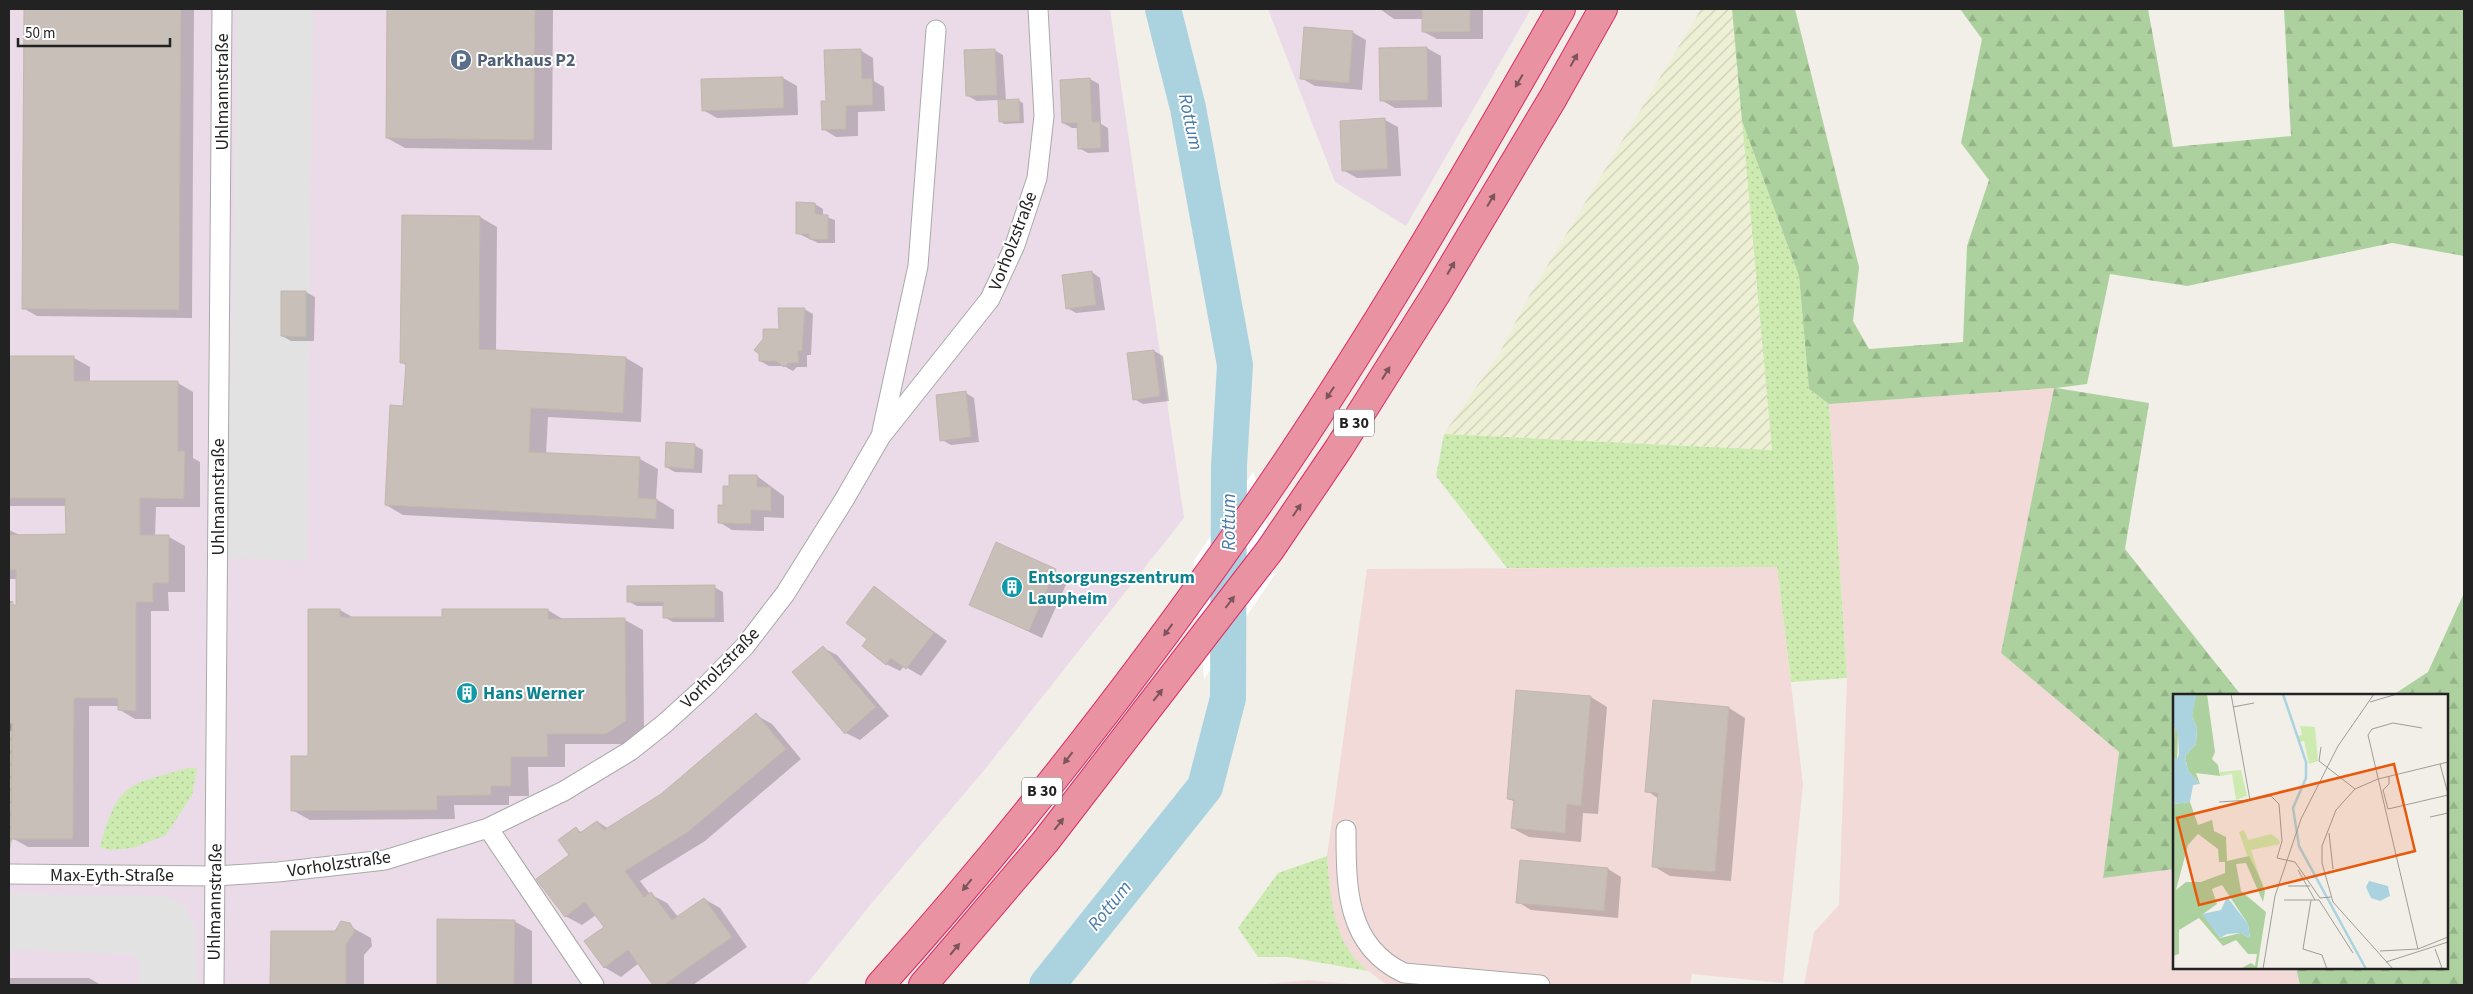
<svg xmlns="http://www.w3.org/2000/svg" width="2473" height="994" viewBox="0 0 2473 994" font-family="'Source Sans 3',sans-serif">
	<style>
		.commercial { fill: #f2dad9 }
		.industrial { fill: #ebdbe8 }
		.construction { fill: url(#construction-furrows) }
		.farmland { fill: url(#farmland-furrows) }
		.grass { fill: url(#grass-dots) }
		.forest { fill: url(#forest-firs) }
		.parking { fill: #e2e2e2 }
		.pier { fill: #fff }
		.shadow { fill: #0003 }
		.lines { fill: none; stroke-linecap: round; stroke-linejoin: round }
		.river { stroke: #aad3df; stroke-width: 36 }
		.building { fill: #c7bfb8; stroke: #c4b6ab }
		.street-casing { stroke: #a9a9a9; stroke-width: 21 }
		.highway-casing { stroke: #dc2a67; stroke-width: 30 }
		.street { stroke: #fff; stroke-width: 19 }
		.highway { stroke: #e892a2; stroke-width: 28 }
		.oneway { fill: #7b545c }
		.labels { text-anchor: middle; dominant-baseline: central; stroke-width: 4; stroke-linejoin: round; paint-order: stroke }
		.shield { fill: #fff; stroke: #646464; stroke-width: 1 }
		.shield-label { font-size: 16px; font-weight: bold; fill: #222 }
		.service-label { font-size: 18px; font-weight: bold; fill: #4e5e75; stroke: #fff; text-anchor: start }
		.street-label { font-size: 18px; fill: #222; stroke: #fff }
		.culture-label { font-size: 18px; font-weight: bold; fill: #0d838f; stroke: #fff; text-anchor: start }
		.water-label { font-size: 19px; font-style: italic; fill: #4a7aab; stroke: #fff }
		.inset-river { fill: none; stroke: #aad3df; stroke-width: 2.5 }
		.inset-road { fill: none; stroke: #9f9d99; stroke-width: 1 }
		.view { fill: #e8590c; fill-opacity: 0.15; stroke: #e8590c; stroke-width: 2.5 }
		.inset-edge { fill: none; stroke: #222; stroke-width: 2.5 }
	</style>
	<defs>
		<pattern id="construction-furrows" width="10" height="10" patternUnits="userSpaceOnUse" patternTransform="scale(1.25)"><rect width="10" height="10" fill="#c7c7b4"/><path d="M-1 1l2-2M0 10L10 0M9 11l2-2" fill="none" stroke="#abab9a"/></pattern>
		<pattern id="farmland-furrows" width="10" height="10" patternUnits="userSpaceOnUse" patternTransform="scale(1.25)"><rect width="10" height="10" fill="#eef0d5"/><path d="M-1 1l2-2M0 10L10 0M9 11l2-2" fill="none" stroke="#ccceb7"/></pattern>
		<pattern id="grass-dots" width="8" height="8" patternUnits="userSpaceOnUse" patternTransform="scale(1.25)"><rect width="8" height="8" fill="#cdebb0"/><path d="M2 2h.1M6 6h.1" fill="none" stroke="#b0c997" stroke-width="1.8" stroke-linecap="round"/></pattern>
		<pattern id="forest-firs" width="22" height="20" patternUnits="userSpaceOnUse" patternTransform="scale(1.25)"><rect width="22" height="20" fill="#add19e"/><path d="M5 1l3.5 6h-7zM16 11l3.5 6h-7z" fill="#95b388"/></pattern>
	</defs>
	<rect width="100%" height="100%" fill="#f2efe9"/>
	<path class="commercial" d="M2054,388L2001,653L2119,752L2103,878L2174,869V968H2296L2300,985H1804L1814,932L1839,905L1847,678L1829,404Z
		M1777,567L1803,784L1783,983L1692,974L1690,985H1387L1356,962L1341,938L1332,911L1327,856L1367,569Z
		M1308,980L1362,985H1258Z"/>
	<path class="industrial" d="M9,9H1110L1184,518L986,768L871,904L806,985H9Z
		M1268,9H1531L1406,226L1335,182Z"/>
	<path class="construction" d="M9,601H13L21,630L20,805L9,854Z"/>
	<path class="farmland" d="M1701,9H1732L1772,450L1444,434L1499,354L1528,298Z"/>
	<path class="grass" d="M1742,121L1799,276L1809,389L1829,404L1847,678L1791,682L1777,567L1507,568L1436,476L1444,434L1772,450Z
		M189,768H197L192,795L166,835L133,848L110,850L100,847C118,782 127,785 189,768Z
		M1327,856C1331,898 1332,943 1368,971L1288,957H1258L1238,928L1278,873Z"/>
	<path class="forest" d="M1732,9H1795L1859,267L1853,321L1869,349L1963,342L1967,246L1989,180L1961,143L1982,39L1960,9H2148L2173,147L2291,136L2284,9H2464V256L2392,243L2187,286L2110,274L2087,384L2056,388L2149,403L2125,549L2241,695H2174V869L2103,878L2119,752L2001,653L2054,388L1829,404L1809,389L1799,276L1742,121Z
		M2464,593V985H2300L2296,968H2447V695H2393L2428,672Z"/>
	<path class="parking" d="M237,9H313L307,561L227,558Z
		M9,894L169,896L185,907L197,931L196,985H139V963L132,954L9,950Z"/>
	<path class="pier" d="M1253,472L1262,498L1275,574L1204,679L1194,561Z"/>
	<path class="shadow" d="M25,9H194L192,318L37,316L23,308Z
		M389,9H553L552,150L405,148L387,138Z
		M1380,9H1483V39H1437L1424,32V19H1394Z
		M1352,32L1366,40L1362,90L1315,86L1301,78Z
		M1427,48L1441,56L1442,107L1395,108L1381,100Z
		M860,50L873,58L874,81L884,87L885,111L858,112V136L836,137L823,129L827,102Z
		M994,50L1003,55L1006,101H1019L1023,103L1024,123L1004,124L1000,121L999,100L977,101L968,96Z
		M783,78L797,86L798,115L717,118L703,110L702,80Z
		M1090,79L1099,84L1101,124L1108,128L1109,152L1088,153L1079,148V128H1072L1063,123L1061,81Z
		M1385,120L1398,127L1401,176L1357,178L1343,170Z
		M815,204L823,209V216L835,220V243H818L797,233Z
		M480,217L497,227L496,351L626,358L643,368L641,422L548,417L546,454L640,459L658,469L656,499L674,510V529L403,515L386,505L404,407L407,366L401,362Z
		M1092,272L1100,278L1105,310L1076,313L1067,308Z
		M306,292L315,297L314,341H291L282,336Z
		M804,309L813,314L811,355H807V367H797L793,371L784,366H769L760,361L780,330Z
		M1154,351L1163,356L1169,401L1143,404L1134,399L1128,354Z
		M9,357L74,358L90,367V382L178,383L193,392V458L200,462V507H156L155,537H169L185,546V592H168L169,611H151V719H135L120,710V706H89V847H28L12,838L13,731H9V606H17V579H9V530L22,536H67L66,506H9Z
		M966,393L974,398L979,442L951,445L942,440Z
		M694,445L703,450L702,473L675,472L666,467Z
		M757,476L784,496V518L764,517V531L732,530L719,522L730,488Z
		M997,544L1069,578L1042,638L970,604Z
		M714,587L723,592L724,622H673L664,617V606H637L628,601Z
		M874,588L947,641L921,676L904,666L900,671L886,664L869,639Z
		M309,610H340L354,618H444L548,610L564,620H625L643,630L644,731L625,744H565V767H528L529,796H509V805H454L455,819L310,820L292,810L309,757Z
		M823,648L837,655L889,716L860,740L846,733Z
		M1591,697L1607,707L1598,814L1583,813L1581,842L1529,837L1512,828L1515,802L1508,798Z
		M1729,708L1745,718L1731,881L1670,876L1653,866L1659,799L1647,791Z
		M756,715L772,724L801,759L705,841L640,881L650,894L667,903L678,917L704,899L720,908L747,947L693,985H654L639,963L621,977L604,967L605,927L596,915L582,925L565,916L571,855L576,829L583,833L598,822L609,829L662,795Z
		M1608,869L1621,877L1618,918L1531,910L1518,902Z
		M439,920L514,921L532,931V985H438Z
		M342,922L371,938L372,946L364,955V985H272V932H336Z
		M9,978H89L101,985H9Z"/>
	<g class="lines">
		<path class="river" d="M1047,985L1205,787L1228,698L1229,466L1235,365L1188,108L1163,9"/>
	</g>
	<path class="building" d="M24,9H181L179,310L22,309Z
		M387,9H535L534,140L386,138Z
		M1422,9H1470V32H1422Z
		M1304,27L1353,31L1349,83L1300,79Z
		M1427,47L1428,100L1380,101L1379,48Z
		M861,49L862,79L872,78L873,105L846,106V129L822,130L821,101H826L824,50Z
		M995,49L997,95L966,96L964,50Z
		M783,77L784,108L702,111L701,79Z
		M1090,78L1092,122H1100L1101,148L1078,149L1077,123H1062L1060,80Z
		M1019,99L1020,121L999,122L998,100Z
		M1385,118L1388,169L1342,171L1340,121Z
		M796,202L815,203V214L828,215V240L809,239V234H796Z
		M402,215L480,216L479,349L626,357L623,413L531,408L529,452L640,457L638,498L657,499L656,519L385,505L390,405L403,406L406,363H400Z
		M1092,271L1096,305L1066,309L1062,275Z
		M281,291H306V337L281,336Z
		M778,308H805L802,351H798L799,363H788L784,367L776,361H759V354L754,350L763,339V329H779Z
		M1154,350L1160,396L1133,400L1127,353Z
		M9,356H74V381H178V451H185L184,499L140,498V535H169V583H153V602H136V711L118,710V698H74L73,839H11L12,723H9V605H16V570H9V535L66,534L65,498H9Z
		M966,391L971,437L940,441L936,395Z
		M666,442L695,444L694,469L665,467Z
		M729,475H757V487H771V511L751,510V524L718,523V505H723V486H729Z
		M996,542L1056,569L1029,631L969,605Z
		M715,585V618H663V602H627V586Z
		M874,586L934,633L906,669L891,658L886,665L862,646L867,639L846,623Z
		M308,609H340V617H442V609H548V619L625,618L626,721L606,734H547L548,757H511V786H491V795L437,796V810L291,811V756H308Z
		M823,646L876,707L845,734L792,672Z
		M1516,690L1591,696L1581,806L1567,804L1565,833L1511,828L1514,800L1507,799Z
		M1653,700L1729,707L1715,872L1652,867L1658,793L1645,792Z
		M756,713L786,749L688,832L625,871L644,897L651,892L672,920L704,898L732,937L664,985H653L628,950L604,968L584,941L604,927L585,902L565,917L536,879L569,855L558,840L576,827L580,833L597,821L604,830L661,794Z
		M1520,860L1608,868L1604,911L1516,903Z
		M437,919L515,920L514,985H437Z
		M341,921L350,923L355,931L346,945V985H270L271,931H335Z"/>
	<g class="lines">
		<g class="street-casing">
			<path id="street" d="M882,431L918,266L936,30
				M488,828L594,985
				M1346,830C1346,887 1346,946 1404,973L1540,985
				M9,874L215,876L278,872L385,860L488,828L564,791L630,751L664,724L707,685L745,646L785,594L844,500L881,436L990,299L1015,245L1037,178L1044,116L1038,9
				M214,985L222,9"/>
		</g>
		<g class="highway-casing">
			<path id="highway" d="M880,985C1017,833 1144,668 1261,500C1370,342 1466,175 1561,9
				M923,985L1045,842L1270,550L1339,448L1436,294L1553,98L1603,9"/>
		</g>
		<use href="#street" class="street"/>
		<use href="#highway" class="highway"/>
	</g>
	<defs><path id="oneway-solid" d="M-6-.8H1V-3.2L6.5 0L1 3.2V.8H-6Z" transform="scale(1.25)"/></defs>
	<g class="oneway">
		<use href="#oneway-solid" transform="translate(1574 60) rotate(-61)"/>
		<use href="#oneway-solid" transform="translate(1519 81) rotate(120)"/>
		<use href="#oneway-solid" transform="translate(1491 200) rotate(-59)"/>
		<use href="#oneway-solid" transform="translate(1451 268) rotate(-60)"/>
		<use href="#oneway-solid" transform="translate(1386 373) rotate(-58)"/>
		<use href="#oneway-solid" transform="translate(1330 393) rotate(123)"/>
		<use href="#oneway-solid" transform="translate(1297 510) rotate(-56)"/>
		<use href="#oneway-solid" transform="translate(1230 602) rotate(-53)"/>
		<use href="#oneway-solid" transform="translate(1168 630) rotate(126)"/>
		<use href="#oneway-solid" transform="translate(1158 695) rotate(-52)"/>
		<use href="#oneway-solid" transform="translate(1068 758) rotate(128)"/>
		<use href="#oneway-solid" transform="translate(1059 824) rotate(-52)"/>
		<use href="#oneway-solid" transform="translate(967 885) rotate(129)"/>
		<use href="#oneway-solid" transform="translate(955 949) rotate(-50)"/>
	</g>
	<defs>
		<g id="parking-disc" transform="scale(1.125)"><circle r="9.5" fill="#5c6f8a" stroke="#fff"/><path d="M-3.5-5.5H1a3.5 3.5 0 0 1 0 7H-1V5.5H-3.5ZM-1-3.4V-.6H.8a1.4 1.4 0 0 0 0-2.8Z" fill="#fff"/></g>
		<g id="building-disc" transform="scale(1.125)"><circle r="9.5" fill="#0f9aa8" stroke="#fff"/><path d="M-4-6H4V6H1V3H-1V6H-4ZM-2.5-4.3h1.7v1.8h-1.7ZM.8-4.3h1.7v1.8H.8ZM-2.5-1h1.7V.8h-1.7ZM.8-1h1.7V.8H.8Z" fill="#fff"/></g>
	</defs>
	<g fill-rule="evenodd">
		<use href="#parking-disc" x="461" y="60"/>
		<use href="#building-disc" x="1012" y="587"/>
		<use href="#building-disc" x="467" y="693"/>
	</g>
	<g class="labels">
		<g class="shield">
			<rect x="1334" y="409.5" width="40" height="27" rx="4"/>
			<rect x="1022" y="777.5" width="40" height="27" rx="4"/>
		</g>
		<g class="shield-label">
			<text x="1354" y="423">B 30</text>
			<text x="1042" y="791">B 30</text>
		</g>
		<g class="service-label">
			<text x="477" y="60">Parkhaus P2</text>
		</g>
		<g class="street-label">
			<text transform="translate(222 92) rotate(-90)">Uhlmannstraße</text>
			<text transform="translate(1013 241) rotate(-69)">Vorholzstraße</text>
			<text transform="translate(218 497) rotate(-90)">Uhlmannstraße</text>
			<text transform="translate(720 668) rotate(-46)">Vorholzstraße</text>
			<text transform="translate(339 864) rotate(-8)">Vorholzstraße</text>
			<text x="112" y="875">Max-Eyth-Straße</text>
			<text transform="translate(215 902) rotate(-89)">Uhlmannstraße</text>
		</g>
		<g class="culture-label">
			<text x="1028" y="577">Entsorgungszentrum<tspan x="1028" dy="21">Laupheim</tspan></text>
			<text x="483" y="693">Hans Werner</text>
		</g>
		<g class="water-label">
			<text transform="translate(1190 122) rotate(78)">Rottum</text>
			<text transform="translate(1229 522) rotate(-90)">Rottum</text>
			<text transform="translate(1110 906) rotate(-51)">Rottum</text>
		</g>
	</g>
	<g transform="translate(2173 694)">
		<rect width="275" height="275" fill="#f2efe9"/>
		<path d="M127,32L142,33L145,67L136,70L131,47L127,48L125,42L129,41ZM68,76L74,102L63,106L59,80L47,82V78ZM71,136L75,146L98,140L106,146L107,150L78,156L87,184L74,161L66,138Z" fill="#cdebb0"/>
		<path d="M22,0H34L42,58L39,65L45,71L47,82L23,79L27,90L15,77L12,62L23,50L24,34L19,22ZM2,30L5,40L4,66L0,63ZM17,108L25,131L39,126L41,137L53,143L54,167L76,162L87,184L92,197L90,208L73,169L63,170L68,197L93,218L84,275H67L78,269L82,272L84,260H75L63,246L50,252L26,224L6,236V260L0,262V110ZM25,140L45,155L46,168H52V179L28,188H13L3,196L15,151ZM49,191L75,230L77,244L68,239L47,244L30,220L44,210L39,195Z" fill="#add19e" fill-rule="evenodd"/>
		<path d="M0,0H22L23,3L19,22L24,34L23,50L12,62L15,77L27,90L20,91L17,108L0,110V63L4,66L6,60L5,40L0,31ZM196,187L215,192L217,202L207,207L198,204L193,193ZM54,203L75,230L77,244L68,239L54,240L47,244L29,220L48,216Z" fill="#aad3df"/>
		<path class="inset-river" d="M110,0L133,68V84L120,114L126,152L193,275"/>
		<path class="inset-road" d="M58,0L77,106L98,102L106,110L109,147L104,164L122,168L147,204L158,203M197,8L224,0M60,13L81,9M148,53L146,67L182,95M267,70L275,100M216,82V90L210,96L215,115L275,101M46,108L77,106M257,123L275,119M156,139L160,175M125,176L142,206M115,192H137M111,206H146M138,206L130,255L149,261L154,275M146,206L180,259M245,255L195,41L199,35L220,29L249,34M262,255L269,274L264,275M207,257L245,255L275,243M213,268L275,248M90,275L102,202L128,125L165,52L201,0M220,275L160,208L149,169V152L163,116L182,95L205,85L275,68"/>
		<path class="view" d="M221,70L242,157L26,211L4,124Z"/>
		<rect width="275" height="275" class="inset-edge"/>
	</g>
	<rect width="2473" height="994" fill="none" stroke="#222222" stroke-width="20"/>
	<path d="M18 38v8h152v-8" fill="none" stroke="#222222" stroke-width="2.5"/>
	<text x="25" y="38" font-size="15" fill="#222222" stroke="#ffffff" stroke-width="4" paint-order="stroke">50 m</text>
</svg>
